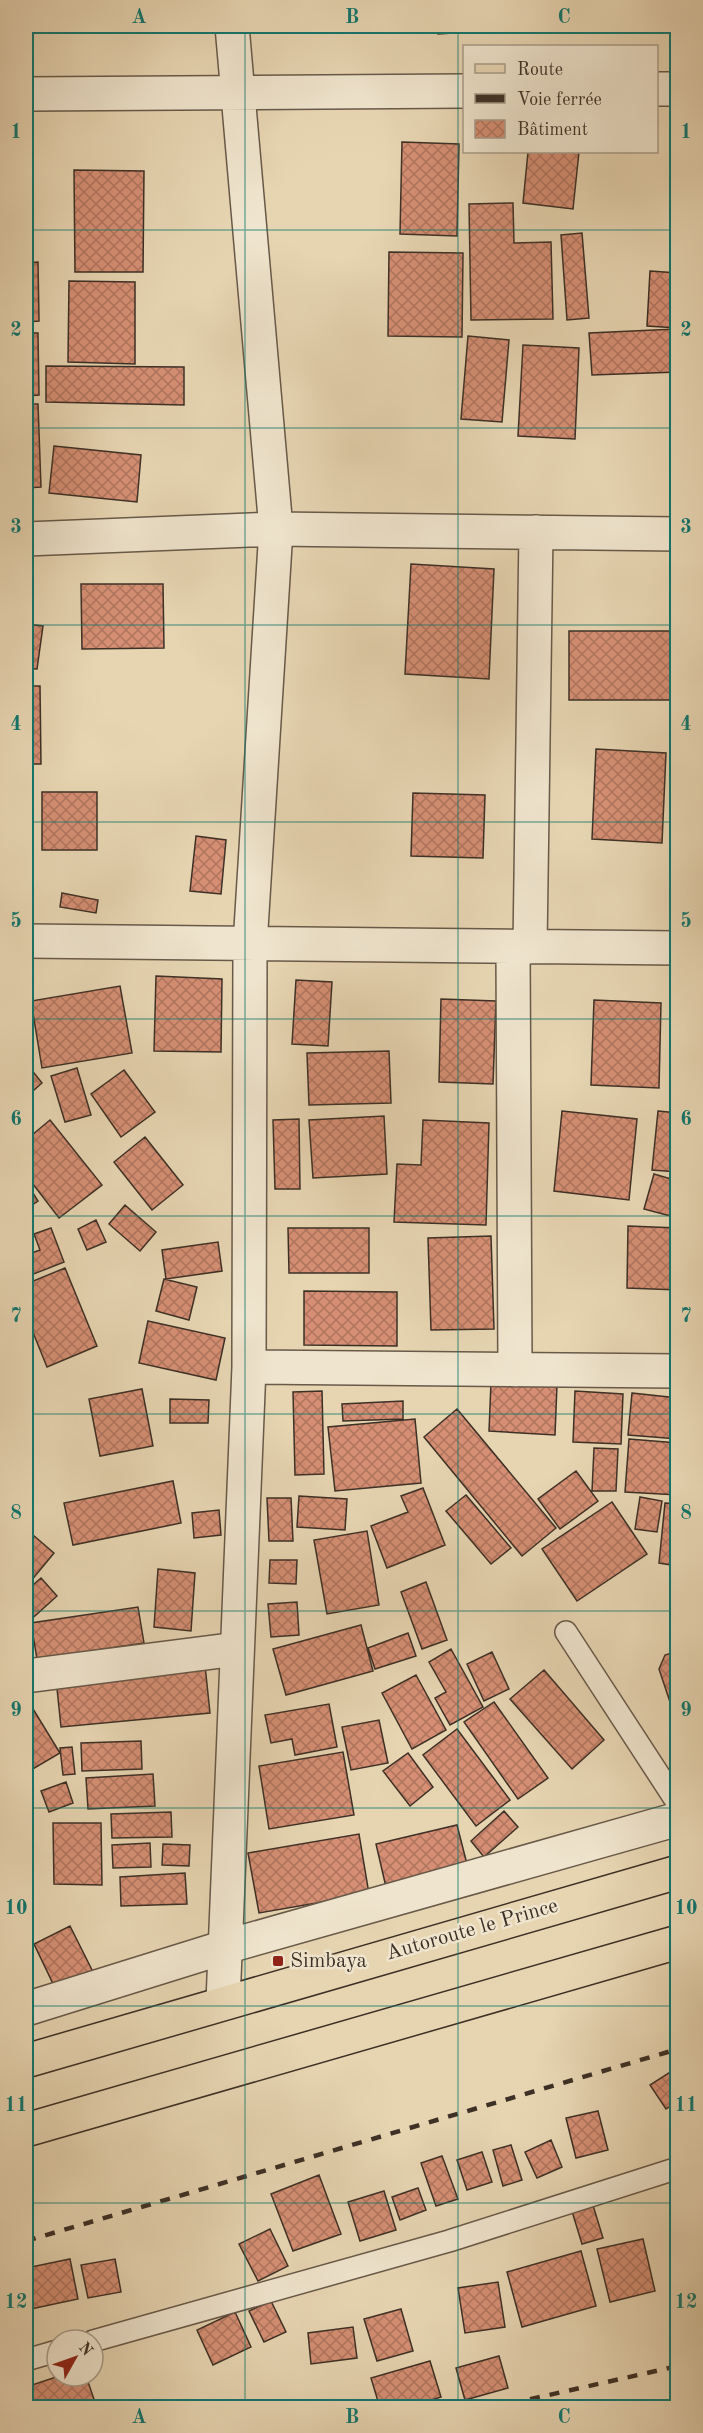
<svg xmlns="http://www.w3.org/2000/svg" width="703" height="2433" viewBox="0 0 703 2433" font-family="'Old Standard TT',serif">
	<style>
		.building { fill: url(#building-cross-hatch); stroke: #3d3026; stroke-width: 1.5 }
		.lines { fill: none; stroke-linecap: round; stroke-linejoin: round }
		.service-casing { stroke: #685949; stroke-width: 24 }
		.minor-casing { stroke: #685949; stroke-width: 36 }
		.primary-casing { stroke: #3d3026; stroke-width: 36 }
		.service { stroke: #efe4cd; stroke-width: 21 }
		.minor { stroke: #efe4cd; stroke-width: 33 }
		.primary { stroke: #e7d5b2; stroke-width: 33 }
		.rail { stroke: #3d3026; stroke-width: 4.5; stroke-dasharray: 10 10; stroke-linecap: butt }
		.grid { fill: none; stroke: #0f766e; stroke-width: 1.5; stroke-opacity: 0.55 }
		.poi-dot { fill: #8f2418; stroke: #efe4cd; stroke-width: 2 }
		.labels { text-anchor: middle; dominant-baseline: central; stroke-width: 5; stroke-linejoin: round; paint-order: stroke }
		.street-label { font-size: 21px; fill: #3d3026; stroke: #efe4cd }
		.poi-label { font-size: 21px; fill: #3d3026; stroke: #efe4cd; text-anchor: start }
		.neatline { fill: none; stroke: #0f766e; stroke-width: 2 }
		.grid-label { font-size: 20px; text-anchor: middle; font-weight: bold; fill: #0f766e }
	</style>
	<defs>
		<pattern id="building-cross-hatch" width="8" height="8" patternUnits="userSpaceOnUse" patternTransform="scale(1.5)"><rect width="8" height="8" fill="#d68f74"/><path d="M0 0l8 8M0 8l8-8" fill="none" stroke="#af755f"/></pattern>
	</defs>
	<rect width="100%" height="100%" fill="#e7d5b2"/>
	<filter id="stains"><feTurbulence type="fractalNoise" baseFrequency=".00333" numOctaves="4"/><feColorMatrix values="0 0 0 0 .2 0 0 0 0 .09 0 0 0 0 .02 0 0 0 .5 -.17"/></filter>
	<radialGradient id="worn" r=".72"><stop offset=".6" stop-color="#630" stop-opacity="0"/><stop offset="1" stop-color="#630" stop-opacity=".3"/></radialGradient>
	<path class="building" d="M438,26H469L470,32L438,34Z
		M402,142L459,144L457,236L400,234Z
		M26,152L32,153L27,182L26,181Z
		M528,152H579L573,209L523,203Z
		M74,170L144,171L143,272H75Z
		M513,203L514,243L551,242L553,319L471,320L469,204Z
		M582,233L589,318L567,320L561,235Z
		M389,252L463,253L462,337L388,336Z
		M38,262L39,321L26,322V263Z
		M650,271L678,273V328L647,326Z
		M69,281L135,282V364L68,362Z
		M676,329L678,372L592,375L589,333Z
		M26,333H38L39,395L26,396Z
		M468,336L509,340L502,422L461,419Z
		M523,345L579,348L575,439L518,436Z
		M46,366L184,367V405L46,402Z
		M26,404H38L41,487L26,488Z
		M54,446L141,455L137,502L49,493Z
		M411,564L494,569L489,679L405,674Z
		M81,584H163L164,648L82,649Z
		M26,624L43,626L37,669L26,668Z
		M569,631H678V700H569Z
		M26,686H40L41,764H26Z
		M596,749L666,753L662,843L592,839Z
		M42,792H97V850H42Z
		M413,793L485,795L483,858L411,856Z
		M26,816L29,853H26Z
		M196,836L226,840L221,894L190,891Z
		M62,893L98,900L96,913L60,907Z
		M156,976L222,979L221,1052L154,1051Z
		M296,980L332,982L328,1046L292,1044Z
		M120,986L132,1053L42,1068L31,1001Z
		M441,999L496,1001L493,1084L439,1082Z
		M594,1000L661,1003L659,1088L591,1085Z
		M389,1051L391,1103L309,1105L307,1053Z
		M26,1063L42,1083L26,1097Z
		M77,1068L91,1115L65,1122L51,1076Z
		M124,1070L155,1112L121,1137L91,1094Z
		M562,1111L637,1119L629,1200L554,1191Z
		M658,1111L678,1113V1172L652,1170Z
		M384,1116L387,1174L313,1178L309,1120Z
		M299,1119L300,1189H275L273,1120Z
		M50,1120L102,1185L59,1218L26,1175V1140Z
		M423,1120L489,1123L486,1225L394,1222L397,1164L421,1165Z
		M145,1137L183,1185L152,1210L114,1162Z
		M654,1174L678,1181V1218L644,1209Z
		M26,1182L38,1201L26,1209Z
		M125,1205L156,1232L140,1251L109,1224Z
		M96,1220L106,1242L87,1250L78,1229Z
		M628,1226L678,1228V1290L627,1288Z
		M51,1228L64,1262L26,1277V1255L40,1250L34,1234Z
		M288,1228H369V1273H289Z
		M491,1236L494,1329L431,1330L428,1238Z
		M218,1242L222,1271L166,1279L162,1250Z
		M65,1268L97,1346L47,1367L26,1315V1284Z
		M164,1279L197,1287L189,1320L156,1311Z
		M304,1291L397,1292V1346L304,1345Z
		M148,1321L225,1338L216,1380L139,1363Z
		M491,1382L557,1385L555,1435L489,1431Z
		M142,1389L153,1446L100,1456L89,1399Z
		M322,1391L324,1474L295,1475L293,1392Z
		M575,1391L623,1394L621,1444L573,1442Z
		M632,1393L678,1398V1439L628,1435Z
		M170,1399L209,1400L208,1423H170Z
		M403,1401V1419L343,1421L342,1404Z
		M457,1409L556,1528L522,1556L424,1437Z
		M415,1419L421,1483L335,1491L328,1427Z
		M629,1439L678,1443V1495L625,1492Z
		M594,1448L618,1449L616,1491H592Z
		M576,1471L598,1501L560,1529L538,1499Z
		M173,1481L181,1523L73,1545L64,1503Z
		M423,1488L445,1545L387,1568L371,1526L408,1512L401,1496Z
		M466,1495L511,1548L491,1564L446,1511Z
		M299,1496L347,1499L345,1530L297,1527Z
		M640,1497L662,1501L657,1532L635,1529Z
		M267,1498H291L293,1541H269Z
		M612,1502L647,1554L577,1601L542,1549Z
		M665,1503L678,1504V1566L659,1563Z
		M219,1510L221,1535L194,1538L192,1513Z
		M26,1529L54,1553L26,1587Z
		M367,1531L379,1605L327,1614L314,1540Z
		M270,1560H297L296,1584L269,1583Z
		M158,1569L195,1573L191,1631L154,1627Z
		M41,1578L57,1596L27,1623L26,1591Z
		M426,1582L447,1640L422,1649L401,1592Z
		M297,1602L299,1635L271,1637L268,1604Z
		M138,1607L144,1643L37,1659L31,1623Z
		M361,1625L373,1671L286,1695L273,1649Z
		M408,1633L416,1656L375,1669L368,1648Z
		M451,1649L483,1707L450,1725L435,1698L446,1692L429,1662Z
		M678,1651V1726L659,1669L665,1655Z
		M492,1652L509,1689L484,1701L467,1664Z
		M205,1665L210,1713L61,1727L56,1679Z
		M544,1670L604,1740L572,1769L510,1699Z
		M416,1675L446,1730L412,1749L382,1693Z
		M494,1702L548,1778L518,1799L464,1722Z
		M30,1704L60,1753L26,1773V1707Z
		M329,1704L337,1747L295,1755L292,1739L271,1743L265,1715Z
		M379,1720L388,1763L351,1770L342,1727Z
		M457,1729L510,1800L476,1826L423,1755Z
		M678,1729V1762L670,1731Z
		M141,1741L142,1769L82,1771L81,1743Z
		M72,1747L75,1774L63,1775L60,1748Z
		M343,1752L354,1815L269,1829L259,1766Z
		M408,1753L433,1787L410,1806L383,1771Z
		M153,1774L155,1806L88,1809L86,1778Z
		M66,1782L73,1803L49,1812L41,1791Z
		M504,1811L518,1827L484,1857L471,1841Z
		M171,1812L172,1837L112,1838L111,1814Z
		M53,1823H101L102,1885L54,1884Z
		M457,1825L468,1868L386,1887L376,1844Z
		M359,1834L369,1894L259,1913L248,1853Z
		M150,1843L151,1867L113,1868L112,1845Z
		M163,1844L190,1845L189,1866L162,1865Z
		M185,1873L187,1904L121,1906L120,1877Z
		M70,1926L93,1972L56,1990L34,1944Z
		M678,2067V2101L666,2109L650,2085Z
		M598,2111L608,2150L576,2158L566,2118Z
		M551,2140L562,2167L537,2178L525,2152Z
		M511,2145L522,2180L503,2186L493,2150Z
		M482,2152L492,2182L467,2190L457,2160Z
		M442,2156L458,2199L436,2206L421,2163Z
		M319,2175L341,2234L293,2251L271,2194Z
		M418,2188L426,2210L400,2220L392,2197Z
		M384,2191L396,2230L360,2241L348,2202Z
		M592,2202L603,2238L582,2244L571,2208Z
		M270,2229L288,2266L258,2281L239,2244Z
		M643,2239L655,2291L610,2302L597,2249Z
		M581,2251L596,2306L522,2327L507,2272Z
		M70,2259L78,2299L26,2310V2268Z
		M115,2259L121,2292L88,2298L81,2265Z
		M498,2282L505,2327L465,2333L458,2288Z
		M271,2301L286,2332L264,2342L249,2311Z
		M401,2309L413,2351L377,2361L364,2319Z
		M235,2312L251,2347L213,2365L197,2330Z
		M353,2327L357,2358L311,2364L308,2333Z
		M499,2356L508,2388L465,2400L456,2368Z
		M430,2361L441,2397L406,2408H380L371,2378Z
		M59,2376H86L97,2408H26V2387Z"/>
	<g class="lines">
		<g class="service-casing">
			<path id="service" d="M566,1632L678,1804
				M93,2341L449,2241L678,2168
				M26,2360L57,2351"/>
		</g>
		<g class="minor-casing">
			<path id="minor" d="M656,89H678
				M26,94L464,91
				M26,539L276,529L678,534
				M26,941L678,948
				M513,947L515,1370
				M530,947L536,532
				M249,1367L678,1371
				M26,1676L237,1649
				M223,2002L249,1367L250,945L276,529L232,26
				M26,2009L225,1947L678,1819"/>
		</g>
		<g class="primary-casing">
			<path id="primary" d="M26,2061L678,1872
				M26,2130L678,1942"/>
		</g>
		<use href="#service" class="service"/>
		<use href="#minor" class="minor"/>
		<use href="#primary" class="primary"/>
		<path class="rail" d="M26,2241L678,2049
			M491,2408L678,2366"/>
	</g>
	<path class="grid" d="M245,26V2408M458,26V2408M26,230H678M26,428H678M26,625H678M26,822H678M26,1019H678M26,1216H678M26,1414H678M26,1611H678M26,1808H678M26,2006H678M26,2203H678"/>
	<rect class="poi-dot" x="272" y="1955" width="12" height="12" rx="3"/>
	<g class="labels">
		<g class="street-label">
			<text transform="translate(472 1930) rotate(-16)">Autoroute le Prince</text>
		</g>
		<g class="poi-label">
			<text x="290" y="1961">Simbaya</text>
		</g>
	</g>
	<rect width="703" height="2433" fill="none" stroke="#e7d5b2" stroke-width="66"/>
	<rect x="463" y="45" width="195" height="108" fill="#efe4cd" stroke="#a89c8a" stroke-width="1.5"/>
	<rect x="475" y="64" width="30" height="9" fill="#e7d5b2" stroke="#a89c8a" stroke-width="1.5"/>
	<text x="517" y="75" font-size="18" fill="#3d3026">Route</text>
	<rect x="475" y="94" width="30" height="9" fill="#3d3026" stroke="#a89c8a" stroke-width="1.5"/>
	<text x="517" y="105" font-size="18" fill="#3d3026">Voie ferrée</text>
	<rect x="475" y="120" width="30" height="18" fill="url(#building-cross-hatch)" stroke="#a89c8a" stroke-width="1.5"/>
	<text x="517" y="135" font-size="18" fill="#3d3026">Bâtiment</text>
	<g transform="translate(75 2358) rotate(50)"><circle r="28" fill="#efe4cd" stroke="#a89c8a" stroke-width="1.5"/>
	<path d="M0-4.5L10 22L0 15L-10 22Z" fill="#8f2418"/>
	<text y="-9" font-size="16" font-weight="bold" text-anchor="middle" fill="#3d3026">N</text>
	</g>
	<rect x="33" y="33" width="637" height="2367" class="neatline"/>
	<g class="grid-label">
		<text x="139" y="23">A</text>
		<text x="352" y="23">B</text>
		<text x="564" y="23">C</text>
		<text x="16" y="138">1</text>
		<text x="686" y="138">1</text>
		<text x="16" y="336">2</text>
		<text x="686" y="336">2</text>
		<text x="16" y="533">3</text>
		<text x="686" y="533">3</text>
		<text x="16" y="730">4</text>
		<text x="686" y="730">4</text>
		<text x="16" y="927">5</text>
		<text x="686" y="927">5</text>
		<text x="16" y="1125">6</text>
		<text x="686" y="1125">6</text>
		<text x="16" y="1322">7</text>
		<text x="686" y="1322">7</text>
		<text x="16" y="1519">8</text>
		<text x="686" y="1519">8</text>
		<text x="16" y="1716">9</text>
		<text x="686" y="1716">9</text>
		<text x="16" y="1914">10</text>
		<text x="686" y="1914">10</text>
		<text x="16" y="2111">11</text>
		<text x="686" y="2111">11</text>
		<text x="16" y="2308">12</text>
		<text x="686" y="2308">12</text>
		<text x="139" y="2423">A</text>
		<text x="352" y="2423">B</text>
		<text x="564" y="2423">C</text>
	</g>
	<rect width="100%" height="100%" filter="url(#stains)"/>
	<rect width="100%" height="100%" fill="url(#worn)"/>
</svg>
